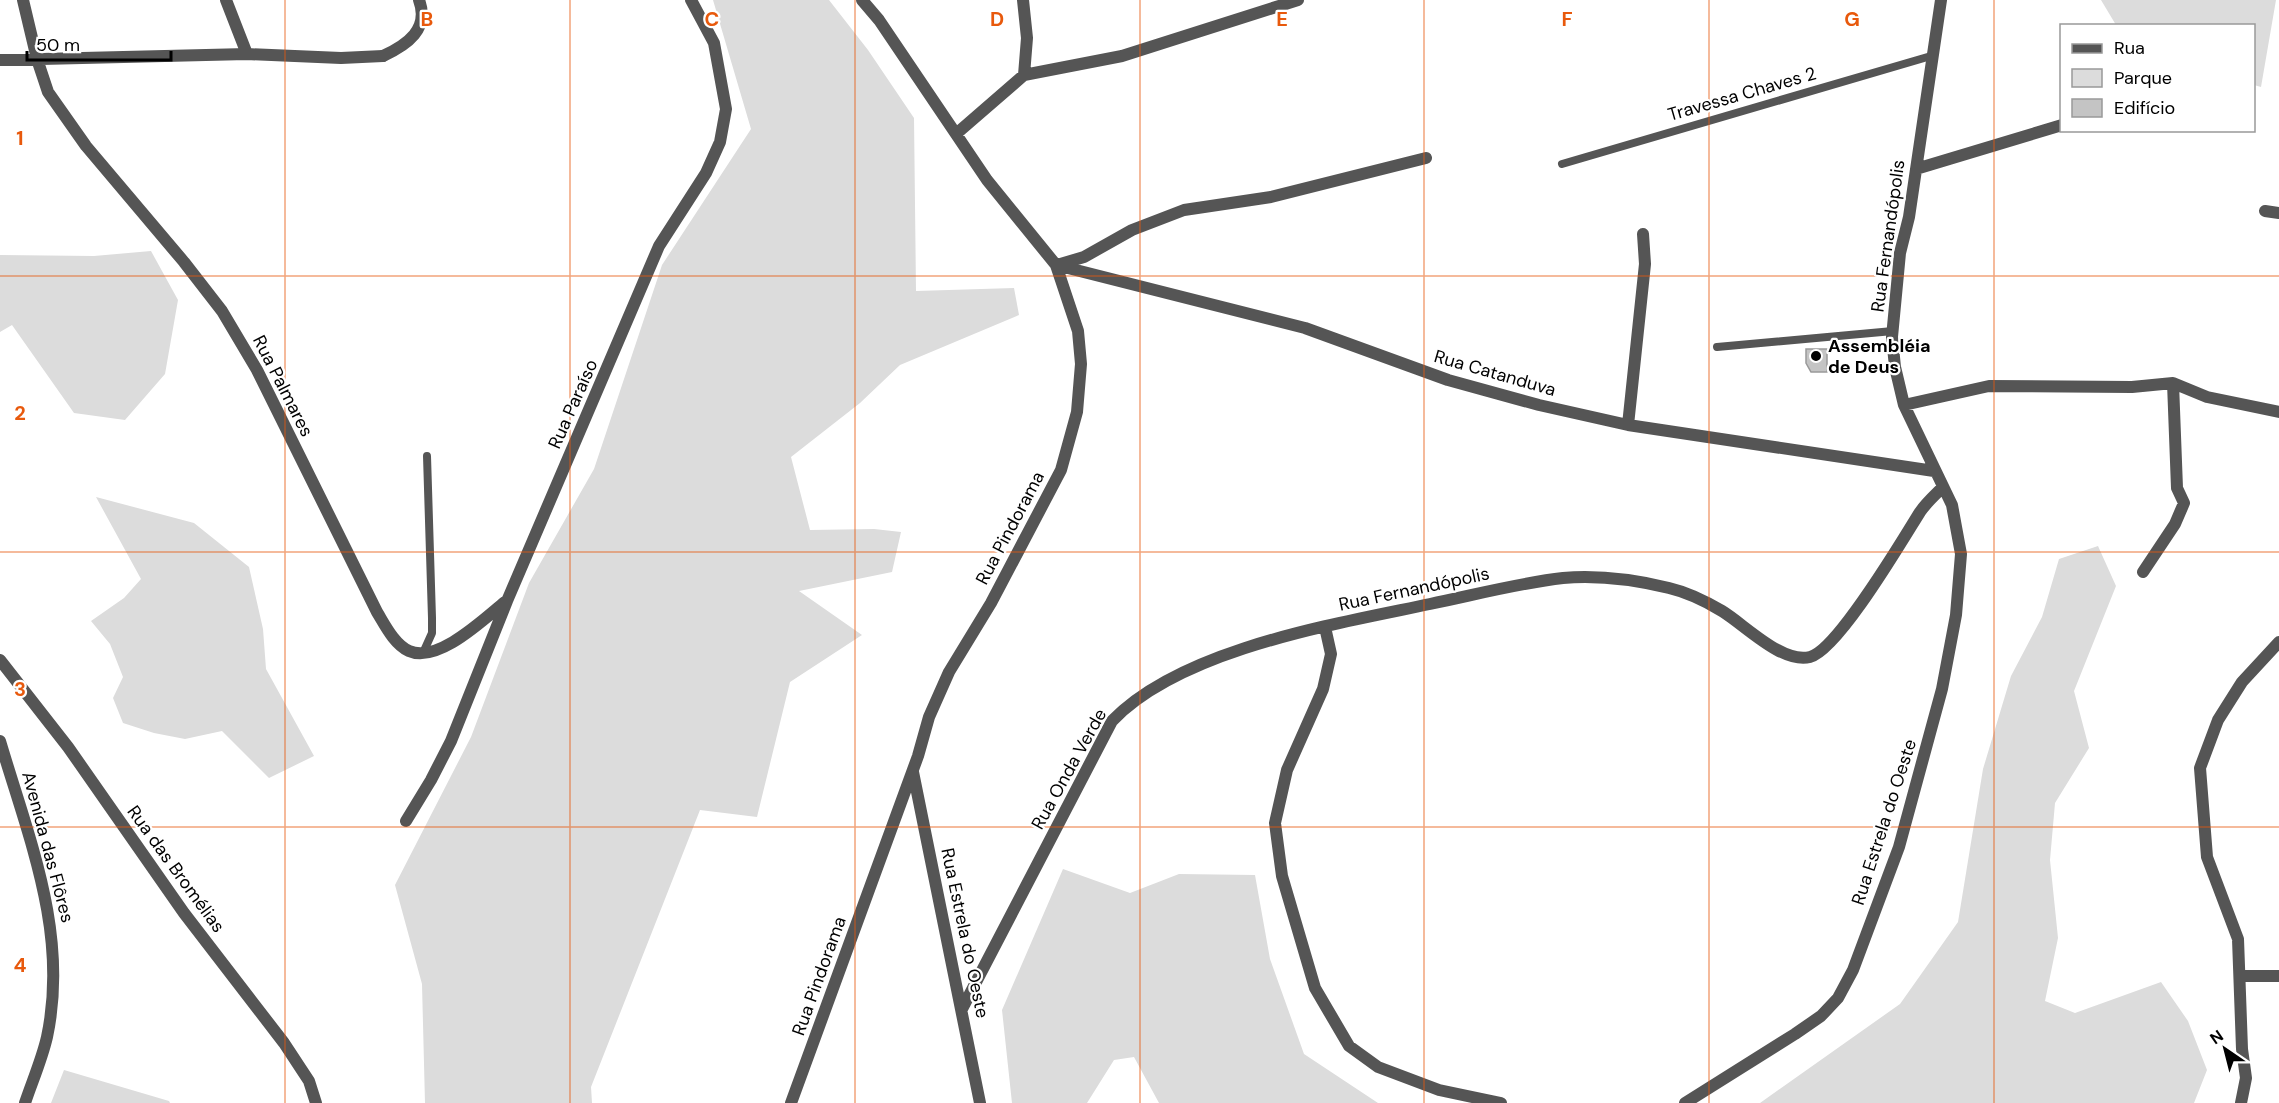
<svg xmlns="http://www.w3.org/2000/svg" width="2279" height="1103" viewBox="0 0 2279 1103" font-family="'DM Sans',sans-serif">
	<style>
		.green { fill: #dcdcdc }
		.building { fill: #c4c4c4; stroke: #999; stroke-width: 1.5 }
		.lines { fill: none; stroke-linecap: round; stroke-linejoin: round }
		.service { stroke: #555; stroke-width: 8 }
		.minor { stroke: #555; stroke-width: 12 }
		.tertiary { stroke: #555; stroke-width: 12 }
		.grid { fill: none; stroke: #e8590c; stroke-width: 1.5; stroke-opacity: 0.55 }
		.poi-dot { fill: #000; stroke: #fff; stroke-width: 2 }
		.labels { text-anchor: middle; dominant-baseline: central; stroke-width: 4.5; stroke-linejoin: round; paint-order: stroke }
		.street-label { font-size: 18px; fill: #000; stroke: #fff }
		.poi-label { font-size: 18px; font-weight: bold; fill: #000; stroke: #fff; text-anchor: start }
		.grid-label { font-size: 20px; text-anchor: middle; font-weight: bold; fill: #e8590c; stroke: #fff; stroke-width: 4.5; stroke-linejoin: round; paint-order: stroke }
	</style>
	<rect width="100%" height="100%" fill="#fff"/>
	<path class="green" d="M713,0H829L868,50L914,118L916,291L1014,288L1019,315L900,365L860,403L791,457L810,530L874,529L901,532L892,572L799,591L862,635L790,682L757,817L700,810L591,1087L592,1103H425L422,984L395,885L471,737L529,583L594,469L662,265L751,129Z
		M2101,0H2276L2261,87L2254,85V26L2116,25Z
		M151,251L178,300L165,374L125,420L74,413L12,325L0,332V255L94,256Z
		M96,497L194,523L249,567L263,629L266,669L314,756L269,778L222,731L185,739L154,733L123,723L113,698L123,677L110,644L91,621L124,598L141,579Z
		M2098,546L2116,586L2074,691L2089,748L2055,803L2050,860L2058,938L2045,1001L2075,1013L2161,982L2188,1021L2207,1070L2194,1103H1760L1900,1004L1958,922L1983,769L2011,676L2042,617L2059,559Z
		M1063,869L1130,893L1179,874L1255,875L1270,959L1304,1054L1378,1103H1159L1134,1057L1114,1060L1087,1103H1012L1002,1010Z
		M64,1070L169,1101L170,1103H51Z"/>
	<path class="building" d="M1806,349H1827V372H1811L1806,363Z"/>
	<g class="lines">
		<path class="service" d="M1562,164L1931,56
			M1717,347L1893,331
			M423,653L432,633V618L427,456"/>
		<path class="minor" d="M23,0L37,59L48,92L86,146L184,262L222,311L257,370L377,612C385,625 394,644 409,651C438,664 485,618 505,602
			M226,0L247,54
			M0,60L247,54L341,58L383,56
			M1024,75L1122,56L1298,0
			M956,134L1024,75L1027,38L1023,0
			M1916,169L2062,125
			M2265,211L2279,213
			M1056,265L1305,328L1448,380L1539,405L1628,425L1934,471
			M1057,265L1084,257L1132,230L1184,210L1271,197L1426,158
			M1904,405L1989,386L2132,387L2173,383L2207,397L2279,412
			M1628,425L1645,264L1643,234
			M2143,572L2175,524L2184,503L2177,488L2173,383
			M1325,627L1331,654L1323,689L1287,770L1275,823L1282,876L1315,988L1349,1046L1378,1067L1439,1090L1501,1103
			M0,660L68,747L184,913L284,1043L309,1081L316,1103
			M0,741C29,839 69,934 47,1037C42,1059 32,1082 25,1103
			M913,772L980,1103
			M406,821L431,780L451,741L507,601L659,246L706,173L720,142L726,109L714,43L691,0
			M2240,976H2279
			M962,1009L1112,721C1181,649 1335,624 1430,604C1474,595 1519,583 1563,578C1598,575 1636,580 1669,588C1686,592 1707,602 1722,611C1745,625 1782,664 1810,657C1838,650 1903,539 1920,512C1926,503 1935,495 1943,487
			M791,1103L918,756L929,717L949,672L991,603L1061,470L1077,412L1081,364L1078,331L1056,265L987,180L879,20L862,0
			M1685,1103L1795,1034L1821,1016L1838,998L1853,970L1899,847L1942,689L1956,615L1961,554L1952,505L1904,405L1895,367L1892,337L1900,253L1909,217L1941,0
			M2241,1103L2246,1078L2242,1049L2238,939L2207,857L2200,768L2218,720L2242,682L2279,642"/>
		<path class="tertiary" d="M383,56C407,45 430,29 419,0"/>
	</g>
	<path class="grid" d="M285,0V1103M570,0V1103M855,0V1103M1140,0V1103M1424,0V1103M1709,0V1103M1994,0V1103M0,276H2279M0,552H2279M0,827H2279"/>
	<circle class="poi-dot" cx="1816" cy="356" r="6"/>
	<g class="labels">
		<g class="street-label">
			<text transform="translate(1742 94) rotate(-16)">Travessa Chaves 2</text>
			<text transform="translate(1888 236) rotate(-82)">Rua Fernandópolis</text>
			<text transform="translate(1495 373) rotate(16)">Rua Catanduva</text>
			<text transform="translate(283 386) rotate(63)">Rua Palmares</text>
			<text transform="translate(573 404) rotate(-66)">Rua Paraíso</text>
			<text transform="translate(1010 528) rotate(-62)">Rua Pindorama</text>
			<text transform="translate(1414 589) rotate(-12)">Rua Fernandópolis</text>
			<text transform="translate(1069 769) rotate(-61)">Rua Onda Verde</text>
			<text transform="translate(1884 822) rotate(-72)">Rua Estrela do Oeste</text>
			<text transform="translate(48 847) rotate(75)">Avenida das Flôres</text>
			<text transform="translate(176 869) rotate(54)">Rua das Bromélias</text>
			<text transform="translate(965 933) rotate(78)">Rua Estrela do Oeste</text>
			<text transform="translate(819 976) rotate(-70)">Rua Pindorama</text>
		</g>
		<g class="poi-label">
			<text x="1828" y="346">Assembléia<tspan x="1828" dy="21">de Deus</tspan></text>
		</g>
	</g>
	<g class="grid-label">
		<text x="427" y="26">B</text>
		<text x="712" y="26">C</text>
		<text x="997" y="26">D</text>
		<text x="1282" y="26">E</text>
		<text x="1567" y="26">F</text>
		<text x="1852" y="26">G</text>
		<text x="20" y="145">1</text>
		<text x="20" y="420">2</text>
		<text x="20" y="696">3</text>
		<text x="20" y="972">4</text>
	</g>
	<rect x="2060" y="24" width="195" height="108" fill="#ffffff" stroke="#999999" stroke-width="1.5"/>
	<rect x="2072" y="44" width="30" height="9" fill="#555555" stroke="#999999" stroke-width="1.5"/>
	<text x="2114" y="54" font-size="18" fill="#000000">Rua</text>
	<rect x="2072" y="69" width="30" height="18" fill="#dcdcdc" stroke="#999999" stroke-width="1.5"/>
	<text x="2114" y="84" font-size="18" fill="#000000">Parque</text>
	<rect x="2072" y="99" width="30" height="18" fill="#c4c4c4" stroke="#999999" stroke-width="1.5"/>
	<text x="2114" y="114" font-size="18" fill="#000000">Edifício</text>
	<g transform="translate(2225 1049) rotate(325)" stroke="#ffffff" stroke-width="4.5" paint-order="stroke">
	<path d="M0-4.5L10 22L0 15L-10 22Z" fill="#000000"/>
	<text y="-9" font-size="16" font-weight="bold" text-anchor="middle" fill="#000000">N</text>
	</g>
	<path d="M27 51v9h144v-9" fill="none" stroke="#000000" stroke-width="3"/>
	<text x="36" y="51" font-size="18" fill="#000000" stroke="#ffffff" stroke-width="4.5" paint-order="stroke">50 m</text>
</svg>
